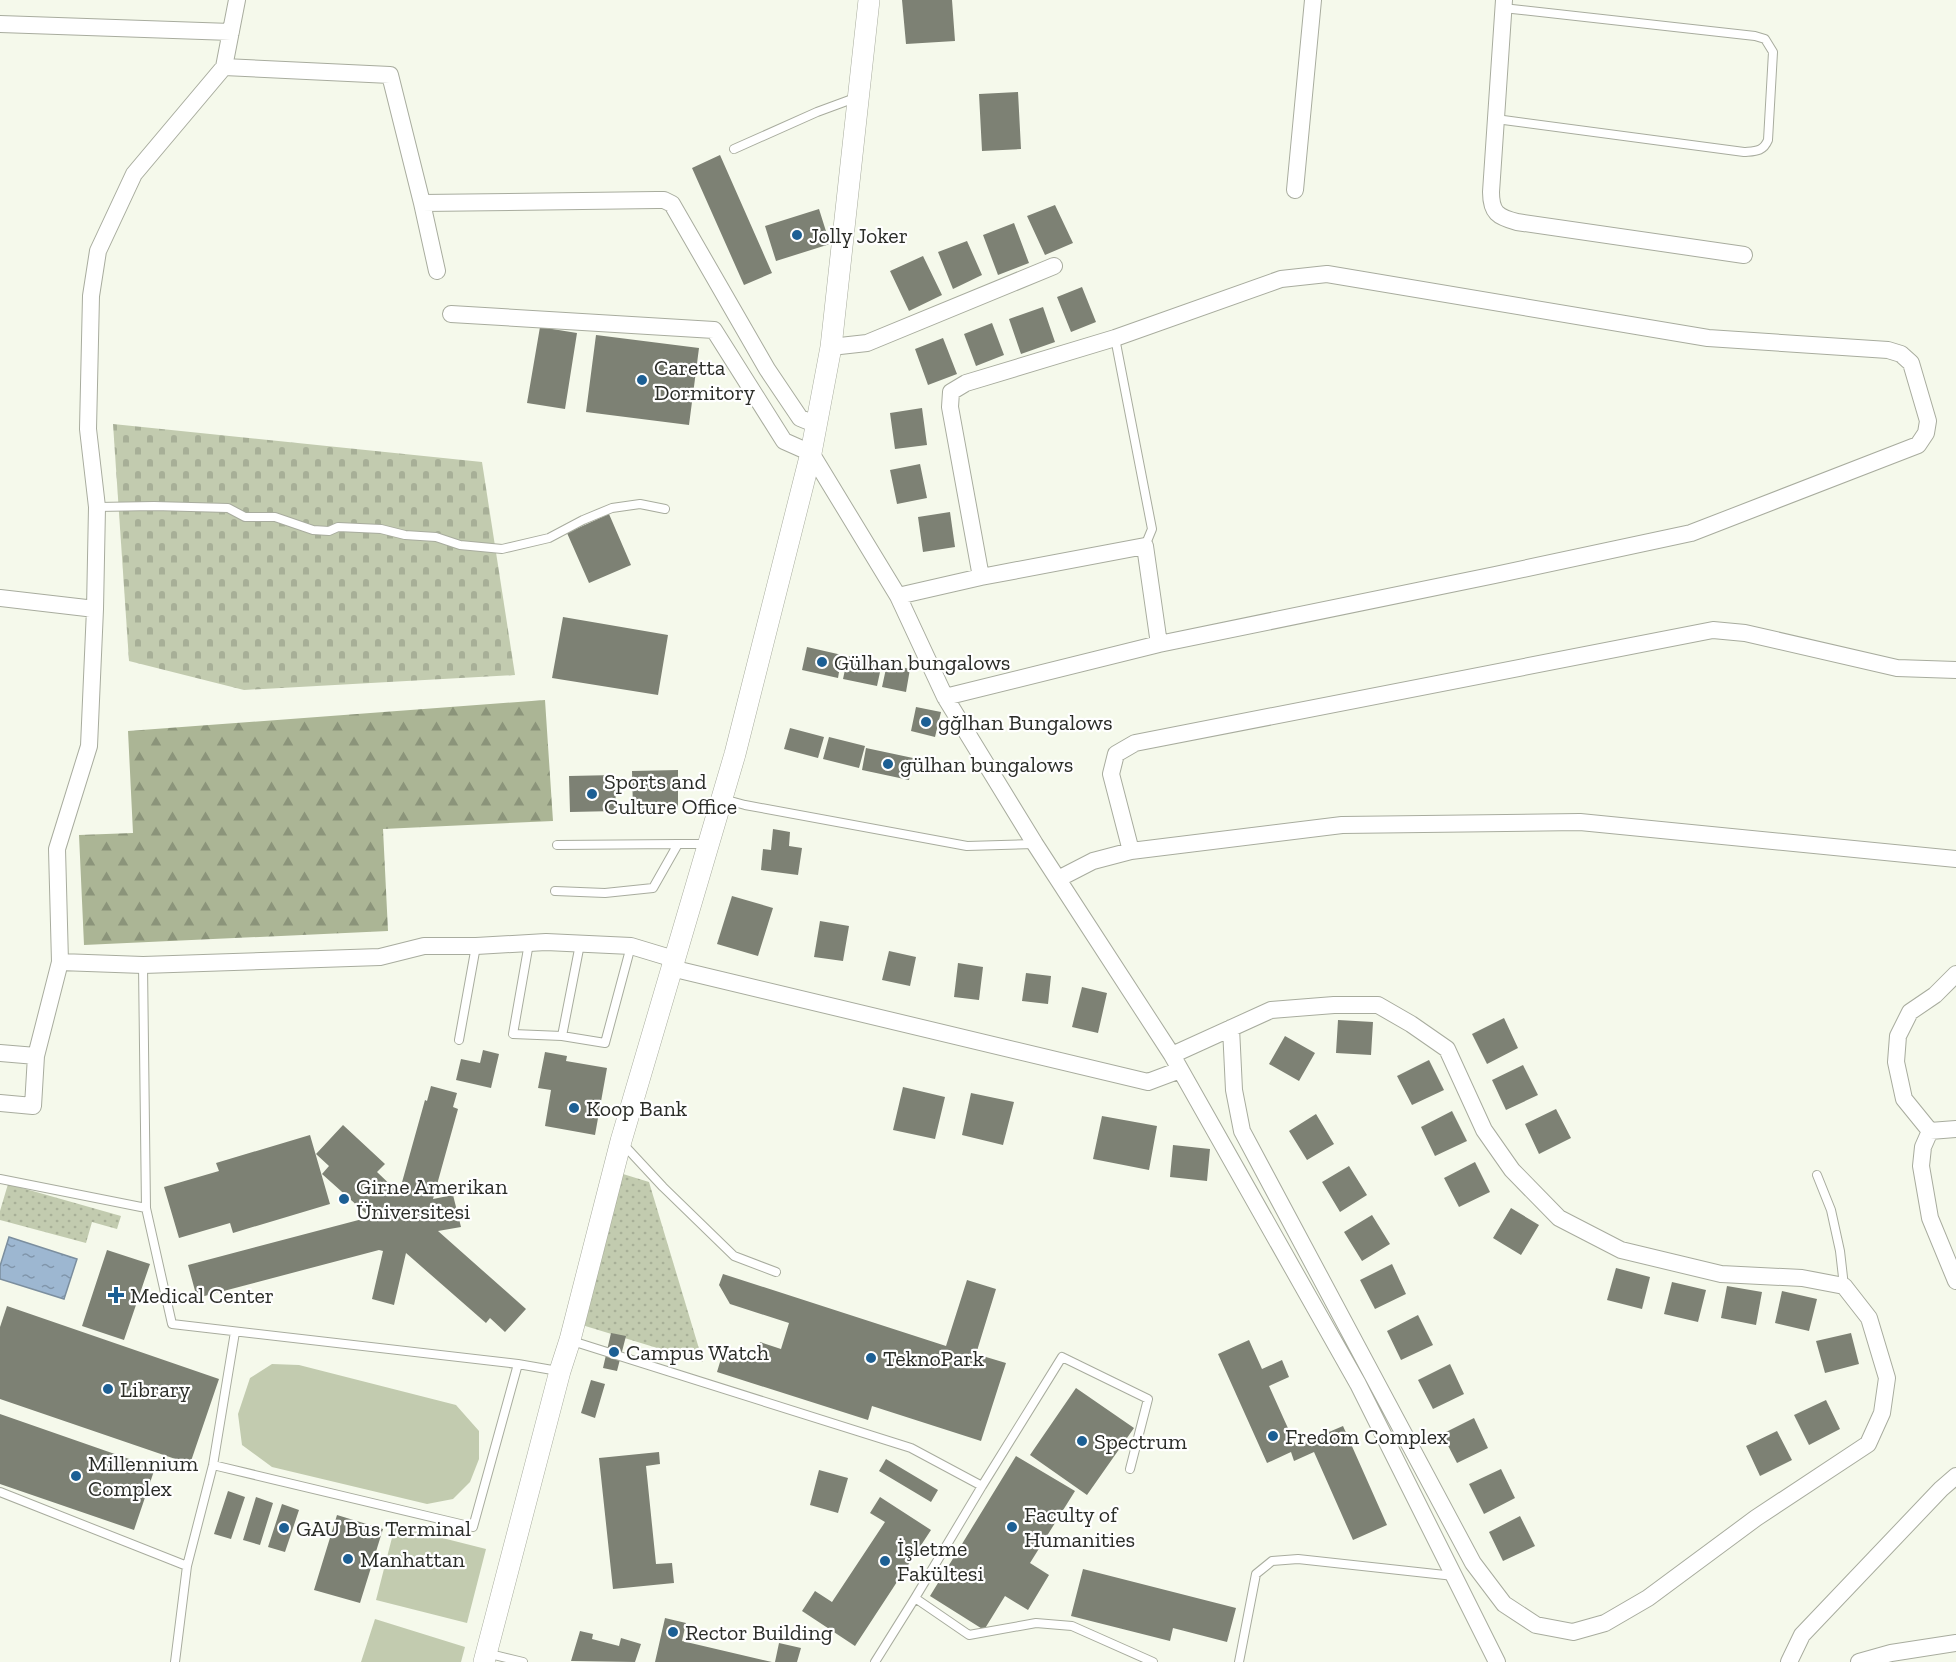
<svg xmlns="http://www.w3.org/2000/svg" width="1956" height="1662" viewBox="0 0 1956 1662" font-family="'Zilla Slab',serif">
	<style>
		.grass { fill: url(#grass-dots) }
		.forest { fill: url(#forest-firs) }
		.cemetery { fill: url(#cemetery-stones) }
		.garden { fill: #c2cbaf }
		.water { fill: url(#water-ripples); stroke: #7b8e9e; stroke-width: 1.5 }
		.building { fill: #7d8174 }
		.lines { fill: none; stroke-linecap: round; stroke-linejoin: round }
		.service-casing { stroke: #a8ac9e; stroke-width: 10 }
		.minor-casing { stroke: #a8ac9e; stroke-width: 18 }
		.tertiary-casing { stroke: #a8ac9e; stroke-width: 22 }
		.service { stroke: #fff; stroke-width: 8 }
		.minor { stroke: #fff; stroke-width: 16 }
		.tertiary { stroke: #fff; stroke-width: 21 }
		.poi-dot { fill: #1c5f94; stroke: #fff; stroke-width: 2 }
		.labels { text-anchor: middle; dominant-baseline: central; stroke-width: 4.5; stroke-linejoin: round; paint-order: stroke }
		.poi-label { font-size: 22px; fill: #2b2d28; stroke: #fff; text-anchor: start }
	</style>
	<defs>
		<pattern id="grass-dots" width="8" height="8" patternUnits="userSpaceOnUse" patternTransform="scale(1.5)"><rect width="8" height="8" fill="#c2cbaf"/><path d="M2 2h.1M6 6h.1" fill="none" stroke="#a7af97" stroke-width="1.8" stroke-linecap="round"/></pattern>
		<pattern id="forest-firs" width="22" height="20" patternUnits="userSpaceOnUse" patternTransform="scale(1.5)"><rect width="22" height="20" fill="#abb595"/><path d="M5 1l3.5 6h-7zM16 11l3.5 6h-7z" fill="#8b947a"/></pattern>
		<pattern id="cemetery-stones" width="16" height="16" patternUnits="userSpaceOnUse" patternTransform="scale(1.5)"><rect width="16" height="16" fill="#c2cbaf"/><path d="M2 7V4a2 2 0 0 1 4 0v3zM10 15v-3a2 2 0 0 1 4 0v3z" fill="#a7af97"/></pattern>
		<pattern id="water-ripples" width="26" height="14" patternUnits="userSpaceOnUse" patternTransform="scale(1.5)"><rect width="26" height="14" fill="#9db7d1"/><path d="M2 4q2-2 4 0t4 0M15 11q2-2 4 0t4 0" fill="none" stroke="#8095aa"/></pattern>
	</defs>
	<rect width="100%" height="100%" fill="#f5f9eb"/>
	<path class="grass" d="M623,1174L649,1182L703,1362L582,1325Z
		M8,1184L121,1216L117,1229L92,1222L86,1243L0,1220V1211Z"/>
	<path class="forest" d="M545,700L553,821L383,829L388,931L84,945L79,835L133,833L128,731Z"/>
	<path class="cemetery" d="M113,424L482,462L515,675L244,690L129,661Z"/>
	<path class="garden" d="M272,1364L299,1365L456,1405L479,1431V1459L470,1482L453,1499L427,1504L272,1467L242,1445L238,1414L250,1378Z
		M395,1526L486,1549L467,1623L376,1600Z
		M375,1619L465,1647L461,1662H361Z"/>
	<path class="water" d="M9,1237L77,1259L64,1299L0,1279V1266Z"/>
	<path class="building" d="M902,0H952L955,41L906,44Z
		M1018,92L1021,149L982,151L979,94Z
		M720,155L772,273L744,285L692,168Z
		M1055,205L1073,243L1045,255L1027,216Z
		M819,209L830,244L776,261L765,226Z
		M1014,223L1029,263L998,275L983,235Z
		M967,241L982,275L953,289L938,252Z
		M923,256L942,295L909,311L890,271Z
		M1082,287L1096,322L1071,332L1057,297Z
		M1043,307L1055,342L1021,354L1009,319Z
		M992,323L1004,355L976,366L964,334Z
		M540,327L577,333L565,409L527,403Z
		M596,335L699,348L689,425L586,412Z
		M943,338L957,374L928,385L915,349Z
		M922,408L927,445L895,449L890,413Z
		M920,464L927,498L897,504L890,470Z
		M950,512L955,547L923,552L918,517Z
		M609,514L631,565L589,583L567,533Z
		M563,617L668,635L658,695L552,678Z
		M807,647L842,655L838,678L802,670Z
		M848,656L882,663L877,686L843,679Z
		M887,664L910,669L906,692L882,687Z
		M916,707L941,712L935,737L911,731Z
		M790,728L824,737L818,758L784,749Z
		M829,737L865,746L859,768L823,759Z
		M866,748L913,758L909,780L862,770Z
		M678,770V809L633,810L632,771Z
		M615,775L616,811L570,812L569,776Z
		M773,829L790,832L789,846L802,848L798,875L761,870L763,849L771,850Z
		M732,896L773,908L758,956L717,944Z
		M820,921L849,926L843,961L814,957Z
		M889,951L916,957L910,986L882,980Z
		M958,963L983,967L979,1000L954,997Z
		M1026,973L1051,976L1048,1004L1022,1001Z
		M1082,987L1107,993L1098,1033L1072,1027Z
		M1504,1018L1518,1048L1487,1064L1472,1034Z
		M1338,1020L1373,1022L1371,1055L1336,1053Z
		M1285,1036L1315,1053L1299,1081L1269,1064Z
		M483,1050L499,1054L491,1088L456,1080L461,1059L480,1063Z
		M545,1052L567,1056L566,1061L607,1068L595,1135L545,1126L551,1090L538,1088Z
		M1429,1060L1444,1090L1412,1105L1397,1076Z
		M1523,1065L1538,1095L1506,1110L1492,1080Z
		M431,1086L457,1093L453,1107L458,1109L433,1199L453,1195L461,1227L438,1231L526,1309L505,1332L490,1318L486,1323L406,1253L394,1305L372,1299L383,1251L379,1250L197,1298L188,1265L370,1217L322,1174L329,1166L316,1154L343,1125L385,1164L377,1172L399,1193L425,1100L427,1101Z
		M903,1087L945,1097L935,1139L893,1130Z
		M971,1093L1014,1102L1003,1145L962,1135Z
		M1556,1109L1571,1138L1539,1154L1525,1124Z
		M1452,1111L1467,1141L1435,1156L1421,1127Z
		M1316,1114L1334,1144L1307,1160L1289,1131Z
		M1102,1116L1157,1126L1149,1170L1093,1159Z
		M310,1135L330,1204L233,1233L230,1223L179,1238L164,1187L219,1171L216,1163Z
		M1173,1145L1210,1149L1207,1181L1170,1177Z
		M1475,1162L1490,1192L1459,1207L1444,1178Z
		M1349,1166L1367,1195L1340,1212L1322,1182Z
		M1511,1208L1539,1225L1521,1255L1493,1238Z
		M1372,1215L1390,1244L1362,1261L1344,1232Z
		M107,1250L150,1264L124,1340L82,1326Z
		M1392,1264L1406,1294L1375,1309L1360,1280Z
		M1616,1268L1650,1277L1642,1309L1607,1300Z
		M723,1274L946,1346L967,1280L996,1289L976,1354L1006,1363L981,1441L872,1406L868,1420L717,1372L723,1352L753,1362L760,1342L781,1349L789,1323L730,1304L719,1285Z
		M1672,1282L1706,1290L1698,1322L1664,1314Z
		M1727,1286L1762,1292L1756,1325L1721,1318Z
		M1782,1291L1817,1299L1809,1331L1775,1323Z
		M7,1306L219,1379L190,1464L0,1399V1327Z
		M1418,1315L1433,1345L1401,1360L1387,1331Z
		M611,1333L626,1336L617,1371L603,1368Z
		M1851,1333L1859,1364L1825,1373L1816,1341Z
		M1249,1340L1262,1369L1282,1360L1289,1377L1269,1386L1296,1446L1343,1426L1387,1525L1353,1540L1314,1452L1294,1461L1291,1452L1267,1463L1218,1354Z
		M1450,1364L1464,1394L1433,1409L1418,1380Z
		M591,1380L605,1384L595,1418L581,1413Z
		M1076,1388L1134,1428L1087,1495L1030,1455Z
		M1826,1400L1840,1429L1809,1445L1794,1415Z
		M0,1414L155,1468L134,1530L0,1484Z
		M1474,1418L1488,1448L1457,1463L1442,1434Z
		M1777,1431L1792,1460L1760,1476L1746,1446Z
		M659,1452L660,1464L646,1466L656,1564L672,1563L674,1583L613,1589L599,1458Z
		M1016,1456L1075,1491L1030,1563L1049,1575L1028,1610L1005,1596L984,1630L930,1596Z
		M886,1459L938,1490L931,1502L879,1471Z
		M1501,1469L1515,1498L1484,1514L1469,1484Z
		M819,1470L848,1478L838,1513L810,1505Z
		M228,1491L245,1497L231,1539L214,1534Z
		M256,1497L273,1503L260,1545L243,1540Z
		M880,1497L931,1530L855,1646L802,1611L815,1591L832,1602L885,1522L870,1513Z
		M282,1504L299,1510L285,1552L268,1547Z
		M337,1515L383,1529L360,1603L314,1590Z
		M1520,1516L1535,1546L1503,1561L1489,1532Z
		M1083,1569L1236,1608L1227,1642L1173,1628L1170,1641L1071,1616Z
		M665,1618L686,1623L682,1641L772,1662H655Z
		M580,1631L593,1634L592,1639L619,1646L621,1638L641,1644L635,1662L571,1661Z
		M779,1643L801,1648L797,1662H775Z"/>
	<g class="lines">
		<g class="service-casing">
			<path id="service" d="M1496,119L1744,152C1755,151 1763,152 1768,140L1773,52L1765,39L1755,36L1503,8
				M734,149L817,112L855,98
				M1115,338L1152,529L1145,546
				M97,507L154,506L228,508L245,517H275L313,530L329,531L338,527L381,529L405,535L436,537L460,545L502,549L549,538L583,520L612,508L640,504L665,509
				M723,799L745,805L967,846L1035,844
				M557,845L678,844
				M555,891L605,893L653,888L678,844H708
				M529,943L513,1034L562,1036L605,1043L631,946
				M143,965L146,1208
				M562,1036L580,944
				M459,1040L476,946
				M623,1144L663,1187L734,1256L776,1272
				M1817,1175L1831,1210L1840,1251L1844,1286
				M0,1179L146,1208L172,1324L518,1364L558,1371
				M572,1341L911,1448L982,1486L1062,1357L1148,1399L1130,1469
				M213,1465L473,1527L518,1364
				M0,1492L187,1566
				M915,1598L969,1635L1036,1623L1072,1626L1153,1662
				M486,1653L523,1662
				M175,1662L187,1566L213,1465L235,1332
				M875,1662L915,1598L982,1486
				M1239,1662L1256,1574L1272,1561L1298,1559L1454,1576"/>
		</g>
		<g class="minor-casing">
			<path id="minor" d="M1504,0L1491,192C1491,213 1498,217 1517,222L1744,255
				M0,24L231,32
				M224,67L390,75L422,203L437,271
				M1295,190L1313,0
				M422,203L657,200H664L672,204L767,369L800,418L817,425
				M451,314L714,330L784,441L811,453L898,596L945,697L1035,844L1172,1055L1358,1384L1497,1662
				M831,347L867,343L1054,266
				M898,596L981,577L1145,546L1159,644
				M0,598L95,609
				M945,697L1159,644L1495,575L1691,533L1918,445L1926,433L1928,421L1911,363L1901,354L1888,350L1708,338L1327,274L1281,279L1115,338L966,383L951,392L950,407L981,577
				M1131,851L1111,774L1116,754L1135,743L1713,630L1745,633L1897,668L1956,670
				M1058,879L1093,861L1131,851L1342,825L1580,822L1956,859
				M60,962L143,965L380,957L424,946H476L546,942L631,946L674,959
				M671,968L1148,1082L1180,1070
				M0,1053L36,1056
				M1172,1055L1271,1010L1334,1005H1378L1411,1024L1447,1049L1484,1130L1512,1170L1559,1218L1621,1250L1721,1274L1802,1278L1844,1286L1869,1318L1887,1378L1882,1413L1868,1444L1756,1518L1648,1598L1605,1623L1573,1632L1536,1625L1504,1604L1473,1563L1242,1131L1234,1090L1231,1028
				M0,1103L33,1106L36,1056L60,962L57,849L89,746L95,609L97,507L88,429L91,296L98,251L134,174L224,67L237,0
				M1930,1131L1904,1099L1896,1062L1898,1036L1910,1012L1935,995L1956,974
				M1930,1131L1923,1147L1921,1166L1930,1218L1956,1281
				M1930,1131L1956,1129
				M1789,1662L1802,1635L1941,1489L1956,1476
				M1859,1662L1891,1653L1956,1643"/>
		</g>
		<g class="tertiary-casing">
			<path id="tertiary" d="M484,1662L560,1371L570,1340L621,1141L735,754L811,453L831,347L869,0"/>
		</g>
		<use href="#service" class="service"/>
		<use href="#minor" class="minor"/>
		<use href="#tertiary" class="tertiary"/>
	</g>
	<g class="poi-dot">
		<circle cx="797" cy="235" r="6"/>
		<circle cx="642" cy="380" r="6"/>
		<circle cx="822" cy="662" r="6"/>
		<circle cx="926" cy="722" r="6"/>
		<circle cx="888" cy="764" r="6"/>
		<circle cx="592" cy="794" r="6"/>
		<circle cx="574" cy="1108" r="6"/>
		<circle cx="344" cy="1199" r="6"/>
		<path d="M113 1286h6v6h6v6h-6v6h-6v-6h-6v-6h6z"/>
		<circle cx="614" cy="1352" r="6"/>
		<circle cx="871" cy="1358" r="6"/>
		<circle cx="108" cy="1389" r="6"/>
		<circle cx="1273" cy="1436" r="6"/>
		<circle cx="1082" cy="1441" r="6"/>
		<circle cx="76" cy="1476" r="6"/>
		<circle cx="1012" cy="1527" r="6"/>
		<circle cx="284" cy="1528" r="6"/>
		<circle cx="348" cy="1559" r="6"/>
		<circle cx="885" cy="1561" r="6"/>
		<circle cx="673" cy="1632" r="6"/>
	</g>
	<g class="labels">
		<g class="poi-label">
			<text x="809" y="235">Jolly Joker</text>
			<text x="654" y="367">Caretta<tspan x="654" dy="25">Dormitory</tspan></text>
			<text x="834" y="662">Gülhan bungalows</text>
			<text x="938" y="722">gğlhan Bungalows</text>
			<text x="900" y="764">gülhan bungalows</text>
			<text x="604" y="781">Sports and<tspan x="604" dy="25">Culture Office</tspan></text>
			<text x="586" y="1108">Koop Bank</text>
			<text x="356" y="1186">Girne Amerikan<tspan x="356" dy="25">Üniversitesi</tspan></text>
			<text x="130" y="1295">Medical Center</text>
			<text x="626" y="1352">Campus Watch</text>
			<text x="883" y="1358">TeknoPark</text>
			<text x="120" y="1389">Library</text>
			<text x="1285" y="1436">Fredom Complex</text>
			<text x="1094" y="1441">Spectrum</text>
			<text x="88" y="1463">Millennium<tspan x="88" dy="25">Complex</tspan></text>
			<text x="1024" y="1514">Faculty of<tspan x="1024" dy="25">Humanities</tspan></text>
			<text x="296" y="1528">GAU Bus Terminal</text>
			<text x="897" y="1548">İşletme<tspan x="897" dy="25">Fakültesi</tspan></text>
			<text x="360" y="1559">Manhattan</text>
			<text x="685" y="1632">Rector Building</text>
		</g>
	</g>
</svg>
